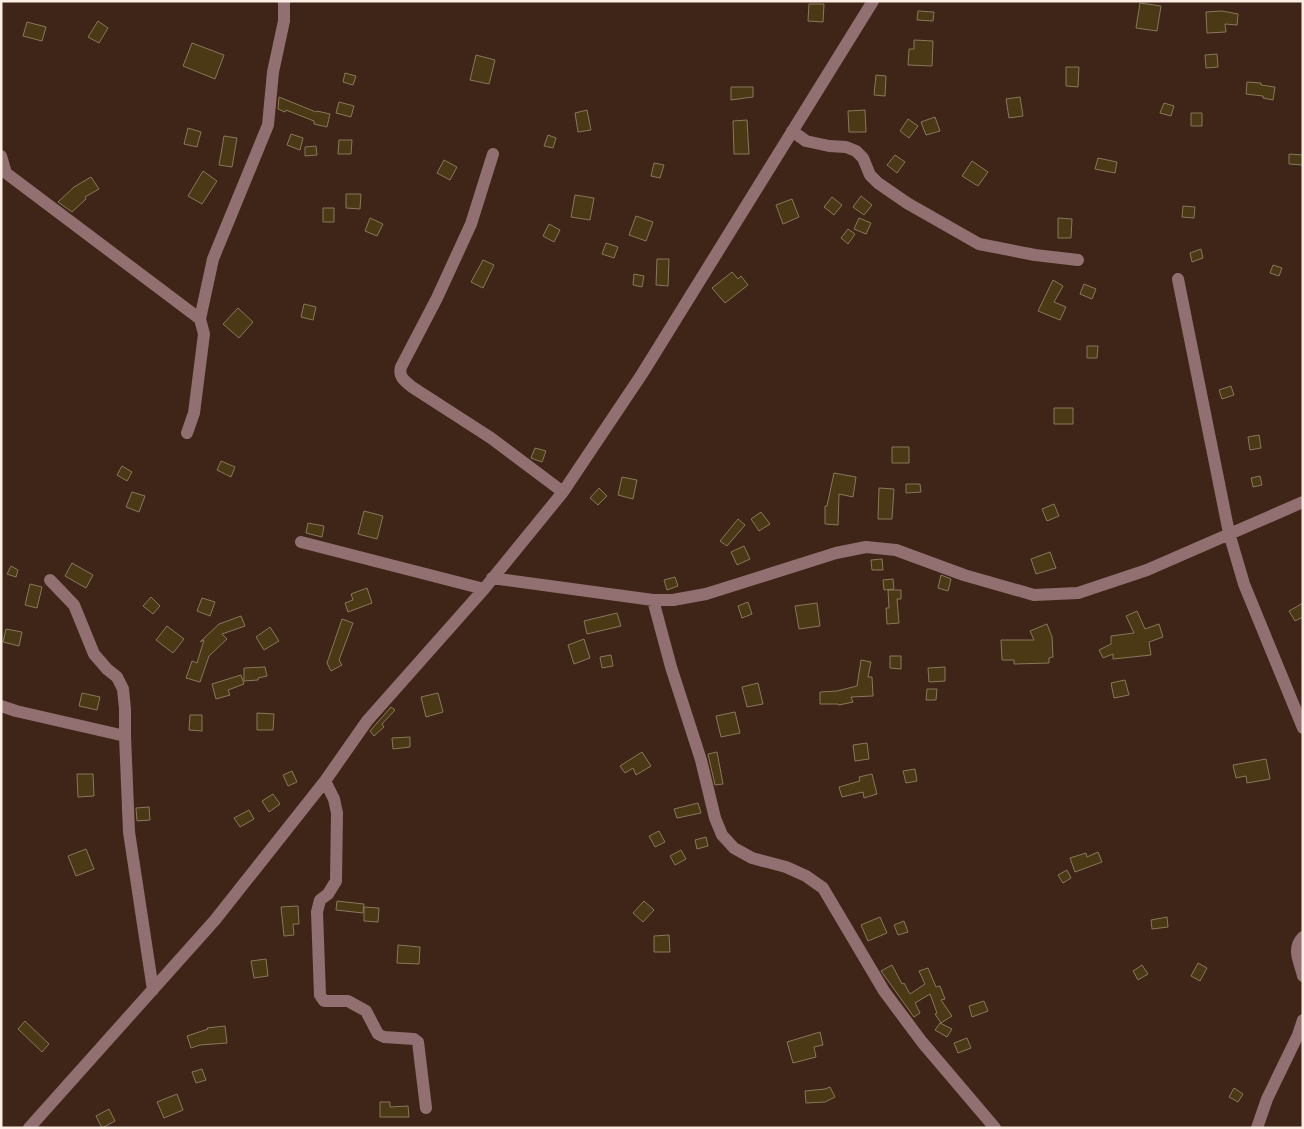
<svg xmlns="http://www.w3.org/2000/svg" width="1304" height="1129" viewBox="0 0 1304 1129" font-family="Roboto,sans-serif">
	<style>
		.building { fill: #4a3914; stroke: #87785b }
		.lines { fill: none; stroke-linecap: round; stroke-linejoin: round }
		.minor { stroke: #927071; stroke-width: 12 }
	</style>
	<rect width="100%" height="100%" fill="#3f2517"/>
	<path class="building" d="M1140,3L1161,6L1157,31L1136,28Z
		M809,4H824L823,22L808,21Z
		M918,11L934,12L933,21L917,20Z
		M1222,11L1238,14L1237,25L1225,24L1226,32L1207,33L1206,12Z
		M98,21L108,28L99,43L88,37Z
		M27,22L46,27L42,41L23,36Z
		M914,40L933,41L932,66L908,65L909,49H914Z
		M192,43L224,55L215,79L183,66Z
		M1217,54L1218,67L1206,68L1205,55Z
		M476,55L495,60L489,84L470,80Z
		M1066,67H1079L1078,87L1066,86Z
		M345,73L356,76L353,85L343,82Z
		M876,75L886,76L885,96L874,95Z
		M1247,82L1261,83V85L1275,87L1273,100L1263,98V96L1246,94Z
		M731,87H753V97L731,100Z
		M279,97L316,112L317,111L330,114L327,127L314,124V121L286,110L285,112L278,109Z
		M1020,97L1023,116L1009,118L1006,99Z
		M339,102L354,106L351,117L336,113Z
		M1164,103L1174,106L1171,116L1160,113Z
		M587,110L591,130L578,132L575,113Z
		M865,110L866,132H849L848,111Z
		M1191,113H1202V126H1191Z
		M935,117L940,131L926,135L921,122Z
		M908,119L918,126L909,138L900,131Z
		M747,120L749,154H734L733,121Z
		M188,128L201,132L197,147L184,144Z
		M291,134L303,138L300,150L287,145Z
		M548,135L556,138L553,148L544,146Z
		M224,136L237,138L232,167L219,165Z
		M339,140H352L351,154H338Z
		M316,146L317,155L305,156V147Z
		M1289,154L1303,155V165L1289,164Z
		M895,155L905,162L897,173L887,165Z
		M1098,158L1117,162L1115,173L1095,169Z
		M444,160L457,167L450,180L437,173Z
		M972,161L988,172L978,186L962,176Z
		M654,163L664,165L660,178L651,176Z
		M203,171L217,181L202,204L188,196Z
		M91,177L99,189L85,197L86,199L72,212L58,202L74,187Z
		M346,194H361L360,209L346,208Z
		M575,195L594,198L590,220L571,217Z
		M861,196L872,205L864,215L853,207Z
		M832,197L842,205L834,215L824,207Z
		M792,199L799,217L783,224L776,205Z
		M1183,206L1195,207L1194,218L1182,217Z
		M323,208H334V222H323Z
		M636,216L653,222L646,241L629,235Z
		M370,218L383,224L377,236L365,231Z
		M859,218L871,223L866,234L854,229Z
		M1058,218L1072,219L1071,238H1058Z
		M549,224L560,230L554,242L543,236Z
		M848,229L855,234L848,244L841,238Z
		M606,243L618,247L614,258L602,254Z
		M1201,249L1203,258L1192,262L1190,253Z
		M657,259H669L668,286L656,285Z
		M483,260L494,265L483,288L471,282Z
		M1273,265L1282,268L1279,276L1270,273Z
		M732,272L738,279L741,276L748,285L725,303L712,288Z
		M634,274L644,276L642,287L633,285Z
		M1053,280L1063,286L1054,302L1066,307L1060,320L1038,311Z
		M1084,284L1096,289L1092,299L1080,294Z
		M304,304L316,307L313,320L301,317Z
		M238,308L253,322L239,338L223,324Z
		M1087,346H1098L1097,358H1087Z
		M1231,386L1234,395L1222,399L1219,390Z
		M1054,408H1073V424H1054Z
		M1259,435L1261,448L1250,450L1248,437Z
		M892,447H909V463H892Z
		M535,448L546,451L542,462L531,458Z
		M221,461L235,467L231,477L217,470Z
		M122,466L132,472L127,481L117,475Z
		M834,473L856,477L853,497L839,494L838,525L825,524V506H827Z
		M1260,476L1262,485L1253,487L1251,478Z
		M622,477L637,480L633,499L618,495Z
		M906,484H920L921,492L906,493Z
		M599,488L607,496L598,505L590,498Z
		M879,488L894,489L892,519H878Z
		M132,492L145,496L139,512L126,507Z
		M1054,504L1059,516L1047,521L1042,509Z
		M364,511L383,516L377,539L358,534Z
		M761,512L770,524L759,531L751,519Z
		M738,519L745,525L727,546L720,541Z
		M308,523L324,526L322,537L306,533Z
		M744,546L750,559L737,565L731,552Z
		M1050,552L1056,568L1036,574L1031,559Z
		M882,559L883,570H872L871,560Z
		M72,563L93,575L86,588L65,576Z
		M11,566L18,570L16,577L7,574Z
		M941,575L951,579L948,591L938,588Z
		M675,577L678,586L667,590L664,580Z
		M893,579L894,589L884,590L883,580Z
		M30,584L42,587L37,608L25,605Z
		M367,588L372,603L348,612L345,603L353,600L351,594Z
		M888,590H901V599H897L899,623L887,624L886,608H889Z
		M151,597L160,606L153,614L143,606Z
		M202,598L215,602L210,616L197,611Z
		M748,602L752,614L742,618L738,606Z
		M817,603L820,626L799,629L795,606Z
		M1303,603V617L1295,621L1289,611Z
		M1137,611L1145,629L1159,624L1163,637L1149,642L1151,655L1113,659V654L1103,658L1099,650L1111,644V636L1134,633L1126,616Z
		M617,613L621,626L587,634L584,621Z
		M241,616L245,626L222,634L227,639L209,656L200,682L186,678L192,661L197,663L204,640L200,642L219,624Z
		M342,619L353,623L339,660L342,665L331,671L327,663Z
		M1047,624L1052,637L1053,657L1049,658V663L1014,664V660H1002L1001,640H1034L1030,631Z
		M167,626L184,639L173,653L156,640Z
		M270,627L279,641L264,650L256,637Z
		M6,629L22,632L19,646L3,642Z
		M584,639L590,658L574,664L568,645Z
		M611,655L613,666L602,668L600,657Z
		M890,656H901V669L890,668Z
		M861,660L871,662L868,677H872L873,696L851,697L853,702L839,705L838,704H820V692L837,691L857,686Z
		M265,667L267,676L258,678V680L244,681V668Z
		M945,667V681L929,682L928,668Z
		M241,675L244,684L228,690L230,695L216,699L212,684Z
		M1125,680L1129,695L1114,698L1111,683Z
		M758,683L763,704L747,707L742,687Z
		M927,689H937L936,700H926Z
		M82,693L100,697L97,710L79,706Z
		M438,693L443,712L426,717L421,697Z
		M391,707L395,710L382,724L384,727L374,736L370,731Z
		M735,712L740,733L721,737L716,716Z
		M257,713L274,714L273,730H257Z
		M190,715H202V731L189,730Z
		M410,737V747L393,749L392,738Z
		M867,743L869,759L855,761L853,745Z
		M642,752L651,766L636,775L633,768L625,773L620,766Z
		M717,752L723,784L715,785L708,754Z
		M1266,759L1270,779L1247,783L1246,776L1236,778L1233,765Z
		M915,769L917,781L906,783L903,771Z
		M292,771L297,782L288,786L283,775Z
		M77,774H93L94,796L78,797Z
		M872,774L877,794L864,798L863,792L842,797L839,787L860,781L859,777Z
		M273,794L280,804L269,812L262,801Z
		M698,803L701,813L677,818L674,809Z
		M149,807L150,820L137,821L136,808Z
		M249,810L254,819L240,827L234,818Z
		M659,831L665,842L655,847L649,836Z
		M706,837L708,846L697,849L695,840Z
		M86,849L94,869L76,876L68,856Z
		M681,850L686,859L675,865L670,856Z
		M1098,852L1102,862L1075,872L1070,858L1086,853L1087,857Z
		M1067,870L1071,878L1063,883L1058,875Z
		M337,901L364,904L363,913L336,910Z
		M644,901L654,910L643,922L633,913Z
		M298,906L299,924H293L294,935L284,936L281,907Z
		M364,907L379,908L378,922L364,921Z
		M880,917L887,933L868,941L861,925Z
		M1167,917L1168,927L1152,929L1151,920Z
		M904,921L908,932L898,935L894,925Z
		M669,935L670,952H654V936Z
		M398,945L420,947L419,964L397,963Z
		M266,959L268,976L254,978L251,961Z
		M1198,963L1207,968L1200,981L1191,976Z
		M892,965L902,984L904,983L910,994L925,984L919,971L928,968L936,987L940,986L945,999L941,1000L952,1016L941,1023L935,1014L937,1013L930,994L915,1003L920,1013L914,1017L881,971Z
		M1142,965L1148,974L1138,980L1133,971Z
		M984,1001L988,1011L972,1017L969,1006Z
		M25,1021L49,1044L42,1052L18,1029Z
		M940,1023L952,1029L947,1037L935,1030Z
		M225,1026L227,1043L200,1045L191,1048L187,1036L208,1029L207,1028Z
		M820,1032L823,1045L814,1047L816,1057L793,1063L787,1042Z
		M967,1038L971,1048L958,1053L954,1043Z
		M202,1069L206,1080L196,1083L192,1072Z
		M830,1087L835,1097L825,1102L806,1103L805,1091L825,1089Z
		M1234,1088L1243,1094L1238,1102L1229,1097Z
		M177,1094L183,1110L164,1118L157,1102Z
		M380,1102H390V1107L408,1106L409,1117H380Z
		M109,1109L115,1121L102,1128L96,1116Z"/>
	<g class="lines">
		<path class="minor" d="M792,131L806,141L829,146L846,147L856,151L863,158L870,175L878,183L907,203L979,244L1035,255L1078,260
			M493,154L471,224L437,298L401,367C398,377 405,381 412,387L491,438L563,492
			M1,156L6,173L200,319
			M1178,279L1229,533L1244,584L1303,728
			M187,433L194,413L204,334L200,319L213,259L268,125L273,72L284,21V1
			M301,542L484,589
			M492,578L653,600H673L706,594L836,553L866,547L896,550L964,575L1034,595L1078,593L1147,570L1303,502
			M50,580L74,605L94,654L107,669L117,677L123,689L125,709V736L129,832L153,990
			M653,600L671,667L701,760L715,818L722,835L734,848L752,858L786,867L806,876L823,888L884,991L922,1042L995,1128
			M1,706L16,711L125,736
			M325,781L334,799L337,813L336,881L328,894L320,900L317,912L320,995L324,1001H348L366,1011L378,1034L384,1037L414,1039L418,1042L426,1108
			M1303,937C1291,949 1300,962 1303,976
			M29,1128L215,920L325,781L367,721L484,589L563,492L642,374L873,1
			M1257,1128L1267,1099L1298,1035L1303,1020"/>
	</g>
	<rect width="1304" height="1129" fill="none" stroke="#feede4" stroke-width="5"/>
</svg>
